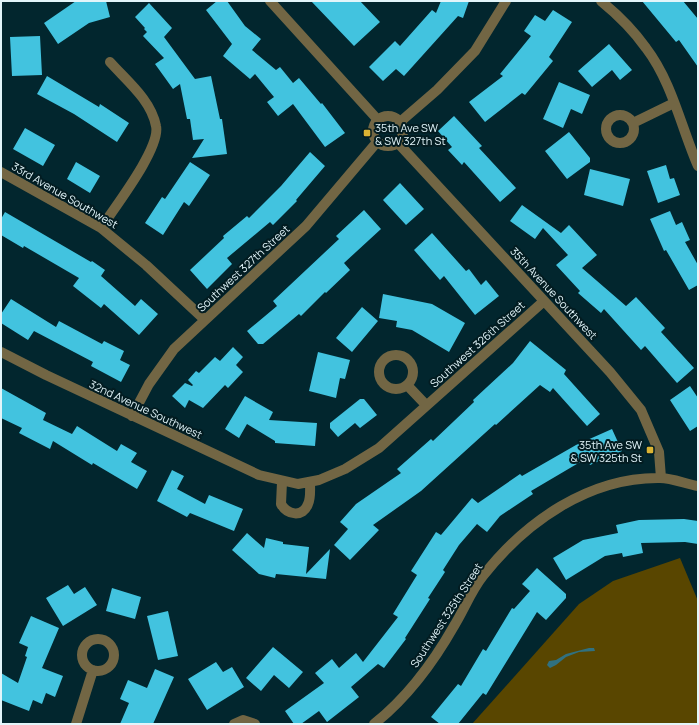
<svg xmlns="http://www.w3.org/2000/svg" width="699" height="725" viewBox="0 0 699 725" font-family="Manrope,sans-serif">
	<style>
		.green { fill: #594600 }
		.water { fill: #307180 }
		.building { fill: #42c3df }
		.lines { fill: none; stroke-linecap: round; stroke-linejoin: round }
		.minor { stroke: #726644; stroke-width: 10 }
		.poi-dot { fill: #dab333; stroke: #031c21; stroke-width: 1.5 }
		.labels { text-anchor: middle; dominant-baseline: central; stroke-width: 4; stroke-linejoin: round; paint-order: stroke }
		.poi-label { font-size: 11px; fill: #e2f5fa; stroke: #031c21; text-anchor: start }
		.street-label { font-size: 11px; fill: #e2f5fa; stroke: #031c21 }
	</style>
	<rect width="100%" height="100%" fill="#02262e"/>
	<path class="green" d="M680,558L698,601V724H472L579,604L613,581Z"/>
	<path class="water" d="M589,648H594L595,651L579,652L566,657L556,665L550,668L547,665L549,661L556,660L566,654Z"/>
	<path class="building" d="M76,1H106L110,17L89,23L58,44L44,23Z
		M217,1H227L245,26L261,39L252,50L276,70L280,67L293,83L299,78L321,104L322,103L345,133L325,147L293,104L278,116L267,102L274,97L255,74L250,79L223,56L232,44L206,10Z
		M311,1H360L380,22L354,46Z
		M441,1H469L463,18L458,16L404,76L396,69L383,81L369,67L395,41L400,46L432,10L436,13Z
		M642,1H683L698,19V67L679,40L676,42Z
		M149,3L172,28L164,37L195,79L211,76L220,119H222L227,154L192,158L204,139L193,140L190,119H187L180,84L173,89L155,64L164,58L143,36L147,32L144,29L145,28L135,17Z
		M553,10L572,22L549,57L553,61L525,95L522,93L485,122L469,102L503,76L500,74L531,36L524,31L535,15L545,21Z
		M40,36L42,75L12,76L10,37Z
		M609,44L632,70L620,80L612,70L592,87L578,71Z
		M47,76L99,107L100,104L129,123L117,142L74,114L37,94Z
		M559,82L590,95L582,114L571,109L563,128L543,119Z
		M454,116L482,146L479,148L516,188L500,202L464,162L462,165L448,150L452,147L438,131Z
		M25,128L55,145L43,166L13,149Z
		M569,132L590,158V162L567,179L545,151Z
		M310,152L325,166L296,200L297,201L273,225L270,222L227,258L232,264L207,289L190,270L224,238L223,236L247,216L249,218L281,186Z
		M76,162L100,176L90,193L67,179Z
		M190,162L210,175L189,206L184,202L163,235L145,223L162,197L165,199Z
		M666,165L670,179L674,178L680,195L658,203L647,171Z
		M590,169L630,179L623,206L584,195Z
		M400,183L424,209L406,225L383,200Z
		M522,205L561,233L569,225L597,255L582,268L626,306L636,297L665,328L661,332L694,368L677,383L645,346L641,350L604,309L601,313L578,293L580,291L556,265L568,255L543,228L535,239L510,221Z
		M364,210L381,229L344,263L350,270L326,293L325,292L301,316L299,314L263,344H258L247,331L277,306L273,301L339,239L336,236Z
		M670,211L676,225L682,222L690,240L685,242L698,265V285L689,290L666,250L664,251L650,219Z
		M5,212L91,262L92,261L105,270L101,276L135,306L141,299L158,314L139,335L104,304L101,308L73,286L79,278L24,246L23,248L1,235V219Z
		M432,233L466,271L469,269L481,285L486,280L499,296L475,315L444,276L440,280L414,250Z
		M383,294L432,304L465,323L449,352L412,330L396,327L397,321L379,318Z
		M11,299L56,327L59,321L102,344L104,341L124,351L120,360L130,365L121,382L91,366L93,362L34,331L28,340L1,323V314Z
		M362,307L378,321L352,352L336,338Z
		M530,341L566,370L564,374L600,414L587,426L553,388L550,392L540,385L496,425L495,424L421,491L373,525L379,530L350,560L334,545L348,529L340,522L356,504L401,473L397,469L431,439L433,441L474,402L473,400L513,363Z
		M233,347L243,357L236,365L243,372L228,388L225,385L203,408L189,400L185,408L172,396L185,383L192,386L193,385L188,380L196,371L199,373L215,357L220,361Z
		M318,352L350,360L345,379L340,378L336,398L309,391Z
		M690,386L698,398V426L690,431L670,400Z
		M1,388L46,413L43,420L72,434L77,426L117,451L121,444L137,453L131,462L147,471L137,489L93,463L92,465L53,441L50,449L19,433L22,428L1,418Z
		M245,396L273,412L269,420L317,423L315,446L275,443V441L247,424L239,438L225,429Z
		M360,399H364L377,415L360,428L355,423L338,437L330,428V423Z
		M612,429L622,451L590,465L587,458L531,491L533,494L500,516L487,532L477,524L459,545L443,570L445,572L428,598L430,599L405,638L406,639L384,668L378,664L351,687L359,697L327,722L319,711L301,724H294L285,711L324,683L315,673L332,659L339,668L356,653L363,662L398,617L393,614L417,575L411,571L436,532L441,535L472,498L478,503L520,474L522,476L576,445Z
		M172,470L184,476L177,489L205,504L209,495L243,509L234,531L190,513L187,517L157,501Z
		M684,519L698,521V544L685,542L641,543L643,553L623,557L622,553L605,556L566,580L553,558L583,540L618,533L616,525L639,520Z
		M247,533L264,548L266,538L283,542V544L309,547L306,574L330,549L326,579L276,574L275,578L259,574L232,550Z
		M537,568L566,594V598L546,620L537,612L486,695L483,693L458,724H440L431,717L458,684L461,686L483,649L486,651L512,608L514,609L530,591L522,584Z
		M68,585L74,594L85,587L97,605L63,626L46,598Z
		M112,588L141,597L135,619L106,611Z
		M168,611L178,656L158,660L147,616Z
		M31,616L59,628L42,668L63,676L55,697L46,693L42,704L33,700L29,711L1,700V673L18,683L27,657L25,656L28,647L19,643Z
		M273,647L303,672L289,688L274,675L261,691L246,678Z
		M216,662L223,672L232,667L244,687L207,710L188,679Z
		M155,669L174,677L153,724H120L129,703L120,699L128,680L147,688Z"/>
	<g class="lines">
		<path class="minor" d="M270,1L378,120
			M601,1C617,14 634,31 646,48C672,82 681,127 698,166
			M606 129a14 14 0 1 1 28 0a14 14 0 1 1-28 0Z
			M373 131a15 15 0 1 1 30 0a15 15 0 1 1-30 0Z
			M400,122L437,90L475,51L506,1
			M633,123L674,103
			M398,143L610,372L641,410L659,452L661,478
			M1,172L101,228L146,265L205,320
			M101,228C114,208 161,148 156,126C151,100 127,81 110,62
			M1,352L46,375L259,475L298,484L319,480L345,469L379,448L544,301
			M379 372a17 17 0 1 1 34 0a17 17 0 1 1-34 0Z
			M407,385L426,405
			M132,416L149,384L174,349L306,226L377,142
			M282,482L281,504C287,515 303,518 308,504C311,498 310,489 310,482
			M82 655a16 16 0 1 1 32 0a16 16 0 1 1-32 0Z
			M76,724L93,670
			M234,724L243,720L255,724
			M374,724C408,697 433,663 454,626C464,610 471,591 483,576C525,522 589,477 660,478C672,478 686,484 698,486"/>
	</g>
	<g class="poi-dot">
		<rect x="363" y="129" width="8" height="8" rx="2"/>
		<rect x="646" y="446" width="8" height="8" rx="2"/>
	</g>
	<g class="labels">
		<g class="poi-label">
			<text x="375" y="127">35th Ave SW<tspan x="375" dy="13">&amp; SW 327th St</tspan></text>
			<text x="642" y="444" text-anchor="end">35th Ave SW<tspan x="642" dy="13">&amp; SW 325th St</tspan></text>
		</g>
		<g class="street-label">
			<text transform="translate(65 195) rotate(30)">33rd Avenue Southwest</text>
			<text transform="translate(243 268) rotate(-43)">Southwest 327th Street</text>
			<text transform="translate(554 293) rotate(47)">35th Avenue Southwest</text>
			<text transform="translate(477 344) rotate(-42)">Southwest 326th Street</text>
			<text transform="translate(146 409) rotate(25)">32nd Avenue Southwest</text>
			<text transform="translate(446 615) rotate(-57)">Southwest 325th Street</text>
		</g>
	</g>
	<rect width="699" height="725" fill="none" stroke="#e2f5fa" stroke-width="4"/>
</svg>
